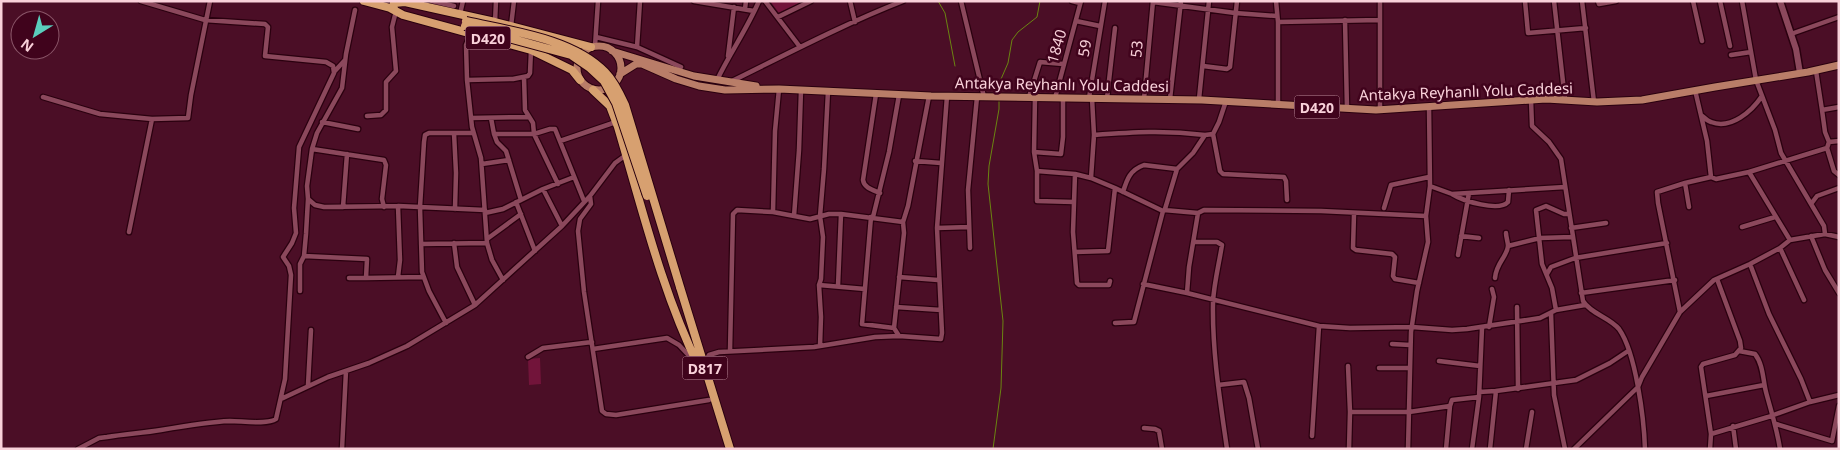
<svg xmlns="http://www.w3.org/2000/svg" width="1840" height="450" viewBox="0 0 1840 450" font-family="'Noto Sans',sans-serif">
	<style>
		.green { fill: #72143a }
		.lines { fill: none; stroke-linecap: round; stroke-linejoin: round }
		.stream { stroke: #6b8511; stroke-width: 1 }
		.street-casing { stroke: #2a000f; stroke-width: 7 }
		.secondary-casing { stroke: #2a000f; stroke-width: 9 }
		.primary-casing { stroke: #2a000f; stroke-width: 9 }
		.highway-casing { stroke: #2a000f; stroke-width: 10 }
		.street { stroke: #8b485c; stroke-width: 4.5 }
		.secondary { stroke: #8b485c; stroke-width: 6 }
		.primary { stroke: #b97d68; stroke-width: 7 }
		.highway { stroke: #d7a070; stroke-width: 8 }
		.highway-bridge-casing { stroke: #2a000f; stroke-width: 10; stroke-linecap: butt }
		.highway-bridge { stroke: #d7a070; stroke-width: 8 }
		.labels { text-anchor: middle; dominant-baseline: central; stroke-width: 5; stroke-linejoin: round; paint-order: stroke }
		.shield { fill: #40031c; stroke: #c293a1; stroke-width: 1 }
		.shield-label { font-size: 14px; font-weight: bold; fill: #f9d1da }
		.street-label { font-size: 15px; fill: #f9d1da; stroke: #40031c }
	</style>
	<rect width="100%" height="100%" fill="#4b0e26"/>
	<path class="green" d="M770,1H805L779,13Z
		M540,358L541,384L529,385L528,359Z"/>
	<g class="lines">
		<path class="stream" d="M938,1L945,13L955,66
			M999,93L998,86L1008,63L1012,40L1018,32L1037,17L1040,1
			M993,449L1001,388L1003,321L988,184L989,166L999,109V101"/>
		<g class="street-casing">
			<path id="street" d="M432,1L454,6
				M694,1L754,11
				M765,1L800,47
				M850,1L855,22
				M961,1L984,97
				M1072,1L1080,3
				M1276,1L1278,22V105
				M1380,1V109
				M1525,1L1528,33L1586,28
				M1554,1L1565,100
				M1582,1L1594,102
				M1598,1L1599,4L1616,1
				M1693,1L1702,41
				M1720,1L1730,46
				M1742,1L1756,80L1775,130L1781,153L1824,226L1825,234
				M1153,2L1235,13L1277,16
				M745,9L746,1
				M355,10L346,54L342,88L317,133L312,149L307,186L308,199L315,205L324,207L398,206L485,210
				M460,14L463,1
				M778,17L811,1
				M1345,20L1347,109
				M1076,21L1100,26
				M495,22L496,1
				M1278,22L1380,20
				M511,26L514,1
				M471,33L466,45L467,80L472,127L481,158L487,243L492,260L503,280
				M1791,34L1839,17
				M596,37L637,47L681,67
				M595,46L598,1
				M637,47L640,1
				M1731,55L1751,52
				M728,56L734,7
				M1203,66L1227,69L1230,67L1237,1
				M1816,71L1822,110
				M334,72L345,60
				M524,77L525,110L533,123L534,134L558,184
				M467,80L513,79L528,76L530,73L531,50
				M717,80C730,53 747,29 759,1
				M730,82C787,54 844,24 903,1
				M779,89L775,131L773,212L810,219L829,214H841L903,222
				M1695,90L1707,141L1711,177
				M828,91L824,169L820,216L823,237L821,279L819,285L865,289
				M876,94L863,180C864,188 873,190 880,193
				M929,96L908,206L903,222L904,233L894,328L899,336L941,339L942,333L937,228L947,96
				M43,97L100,114L152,119L188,118L191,95L210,1
				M1029,97L1040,62L1063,64
				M1035,97L1034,152L1037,171V201L1074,202
				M1055,98L1081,1
				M1089,98L1105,1
				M1107,98L1115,28
				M1144,99L1153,1
				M1170,99L1181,1
				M1199,99L1209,1
				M1531,100L1532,126L1549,142L1561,159L1583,301C1591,314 1609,317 1619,329C1636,353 1644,419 1645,449
				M1429,106L1430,186
				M1701,115C1704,117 1707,121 1711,122C1731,130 1752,111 1762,96
				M367,116L381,115L386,110V82L396,71L392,27L395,15
				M471,118L529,117
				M491,118L494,134L497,142L506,151L521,200
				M322,122L358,129
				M454,133L456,173L455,209
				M494,134H534L550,129H555L584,201
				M1213,134L1220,171L1223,174L1284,177L1286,181L1287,200
				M1094,135C1134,132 1164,130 1205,135
				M560,141L616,122
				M1839,141L1829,142L1827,148L1834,171L1839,175
				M1829,142L1825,132L1822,110L1839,107
				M312,149L384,160L386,165L382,199L384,207
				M1034,152L1061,154L1063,137V98
				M915,161L941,163
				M482,164L509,160
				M1037,171L1075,174
				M1749,172L1827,148
				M1091,178L1094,135L1092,98
				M1685,183L1689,207
				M1115,188L1163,211L1134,322L1115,323
				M543,189L562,226
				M1123,192C1127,179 1130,170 1144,165L1177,169L1193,153L1205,135L1213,134L1219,122L1226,101
				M1452,194C1463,201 1499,212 1508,202L1509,190
				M590,196L591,204L580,219L578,231L584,292L602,411L606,414L616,415L709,400
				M516,202L535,251
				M1811,204L1817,196L1839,188
				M398,206L400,260L398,277
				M343,207L347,154
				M1384,208L1391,185L1429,177
				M1165,209L1177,169
				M1164,210L1198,213
				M485,213L503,209L543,189L574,177
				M1354,214L1353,248L1356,250L1392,254L1395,257L1393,276L1395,279L1419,283
				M794,216L799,150L801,90
				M871,217L862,324L894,328
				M873,217L889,152L899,95
				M1742,227L1775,217
				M937,228L969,227
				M1571,228L1606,223
				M129,232L152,119
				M1461,236L1479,238
				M1811,236L1825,270L1839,293
				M487,239L521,214
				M1194,242H1217L1222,245C1219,264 1214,283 1213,302C1212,351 1220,400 1227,449
				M454,243L457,267L475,305
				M421,244L487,243
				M1508,246L1540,238L1572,237
				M970,248L968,190L977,97
				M1780,248L1804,300
				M1075,252L1108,251L1115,188L1091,178L1075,174L1073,232L1077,283L1079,285H1109L1110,281
				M1458,255L1469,193
				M304,256L367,259L366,278L423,277
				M1750,264L1769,314L1801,379L1810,402
				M1547,274L1551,267L1575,258L1667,243
				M899,277L938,280
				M349,278H366
				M1495,278C1496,263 1507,257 1508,246C1508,242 1506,237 1506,233
				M1143,284L1187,293L1189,267L1198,213L1204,210L1321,211L1426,216
				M819,285L821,317L820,346
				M838,286L841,214
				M300,291V264L304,256L306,234L308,199
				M1187,293L1319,326
				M1581,293L1675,280
				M896,307L941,310
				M1517,307L1518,389
				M1556,310L1552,288L1542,264L1536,210L1546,206L1564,214H1569
				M1680,312L1658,203L1657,192L1685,183L1711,177L1716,179L1749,172L1790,240
				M1551,313L1554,395L1565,449
				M446,323L429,291L422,272L420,207L424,142L425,135L429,133H473
				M1489,327L1494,297L1492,289
				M1392,344L1410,345
				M593,349L667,338L679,345L694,361
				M730,351L733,214L737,210L773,212
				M1739,351L1755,354C1763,364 1763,380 1766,392C1771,411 1777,429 1780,449
				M528,357L543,348L592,342
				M1439,361L1480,366
				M704,364L709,355L719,352L814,347L875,337L899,336
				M1348,366L1350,412L1349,449
				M1379,368H1409
				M308,385L311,330
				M1218,385L1244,382L1249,398L1258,449
				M1479,392L1496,391
				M1706,396L1764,385
				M281,399L328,377L369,363L407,346L475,305L562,226L590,196L615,163L626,155
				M1450,406L1452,400L1479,397L1482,328
				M1350,412H1409L1450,406L1446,449
				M1776,424L1832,441L1839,406
				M1733,426L1736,449
				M1144,428L1155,429L1159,431L1162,449
				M1711,434L1701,367L1703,364L1735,355L1741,348L1740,341L1717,279
				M1312,436L1319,326L1350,328L1412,327L1452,330L1467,329L1540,318L1556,310L1585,305
				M78,449L99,438L107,437C125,434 143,433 161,430C184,426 207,422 230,421C242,421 267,425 276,419L285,379L291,275L289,266L283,257L292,243L296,233L294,208L299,147L334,73L333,66L326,62L265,56L268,27L265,24L205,20L141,1
				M342,449L346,371
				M1408,449L1411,332L1417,291L1428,242L1426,216L1430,186L1452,194L1565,187
				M1472,449L1479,397
				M1490,449L1496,391L1576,380L1610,363L1628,351
				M1526,449L1532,412
				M1574,449L1638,387L1642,377L1680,312L1714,280L1750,264L1780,248L1790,240L1825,234L1839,237
				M1710,449L1711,434L1768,417L1810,402L1839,395"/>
		</g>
		<g class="secondary-casing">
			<path id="secondary" d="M1780,1L1796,49L1800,73"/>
		</g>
		<g class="primary-casing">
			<path id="primary" d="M577 68a22 22 0 1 1 44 0a22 22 0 1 1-44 0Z
				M612,51L694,76L756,86
				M620,74L636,64H642L676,79L699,86L725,90L779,89L931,96L1202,100L1376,110L1546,99L1597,102L1642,100L1715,87L1808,72L1839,65"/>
		</g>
		<g class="highway-casing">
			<path id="highway" d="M364,1L394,9
				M394,3L405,2L495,22L591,47
				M390,8L403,15L531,50L572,70L580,80
				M593,90L610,106L618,127C642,208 662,292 699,367
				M680,287L730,449"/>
		</g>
		<use href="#street" class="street"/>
		<use href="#secondary" class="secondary"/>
		<use href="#primary" class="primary"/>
		<use href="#highway" class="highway"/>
		<g class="highway-bridge-casing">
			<path id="highway-bridge" d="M466,21C510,31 572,38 605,72C614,81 620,94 625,105L680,287
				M465,26L571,55L590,68L604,81L616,103L647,196"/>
		</g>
		<use href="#highway-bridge" class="highway-bridge"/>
	</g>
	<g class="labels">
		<g class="shield">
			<rect x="465.5" y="26.5" width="45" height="23" rx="4"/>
			<rect x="1294.5" y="95.5" width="45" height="23" rx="4"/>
			<rect x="682.5" y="356.5" width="45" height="23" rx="4"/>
		</g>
		<g class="shield-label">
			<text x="488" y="38">D420</text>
			<text x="1317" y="107">D420</text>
			<text x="705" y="368">D817</text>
		</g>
		<g class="street-label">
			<text transform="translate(1056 46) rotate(-74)">1840</text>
			<text transform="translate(1084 48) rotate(-81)">59</text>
			<text transform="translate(1136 49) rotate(-85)">53</text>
			<text transform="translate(1062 84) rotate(1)">Antakya Reyhanlı Yolu Caddesi</text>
			<text transform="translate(1466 91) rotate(-2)">Antakya Reyhanlı Yolu Caddesi</text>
		</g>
	</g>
	<rect width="1840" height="450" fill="none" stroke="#f9d1da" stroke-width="5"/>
	<g transform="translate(35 35) rotate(217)"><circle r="24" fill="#40031c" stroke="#8a5568"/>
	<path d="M0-4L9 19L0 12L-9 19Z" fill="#5acebd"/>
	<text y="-8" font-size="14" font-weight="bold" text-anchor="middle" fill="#f9d1da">N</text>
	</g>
</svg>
